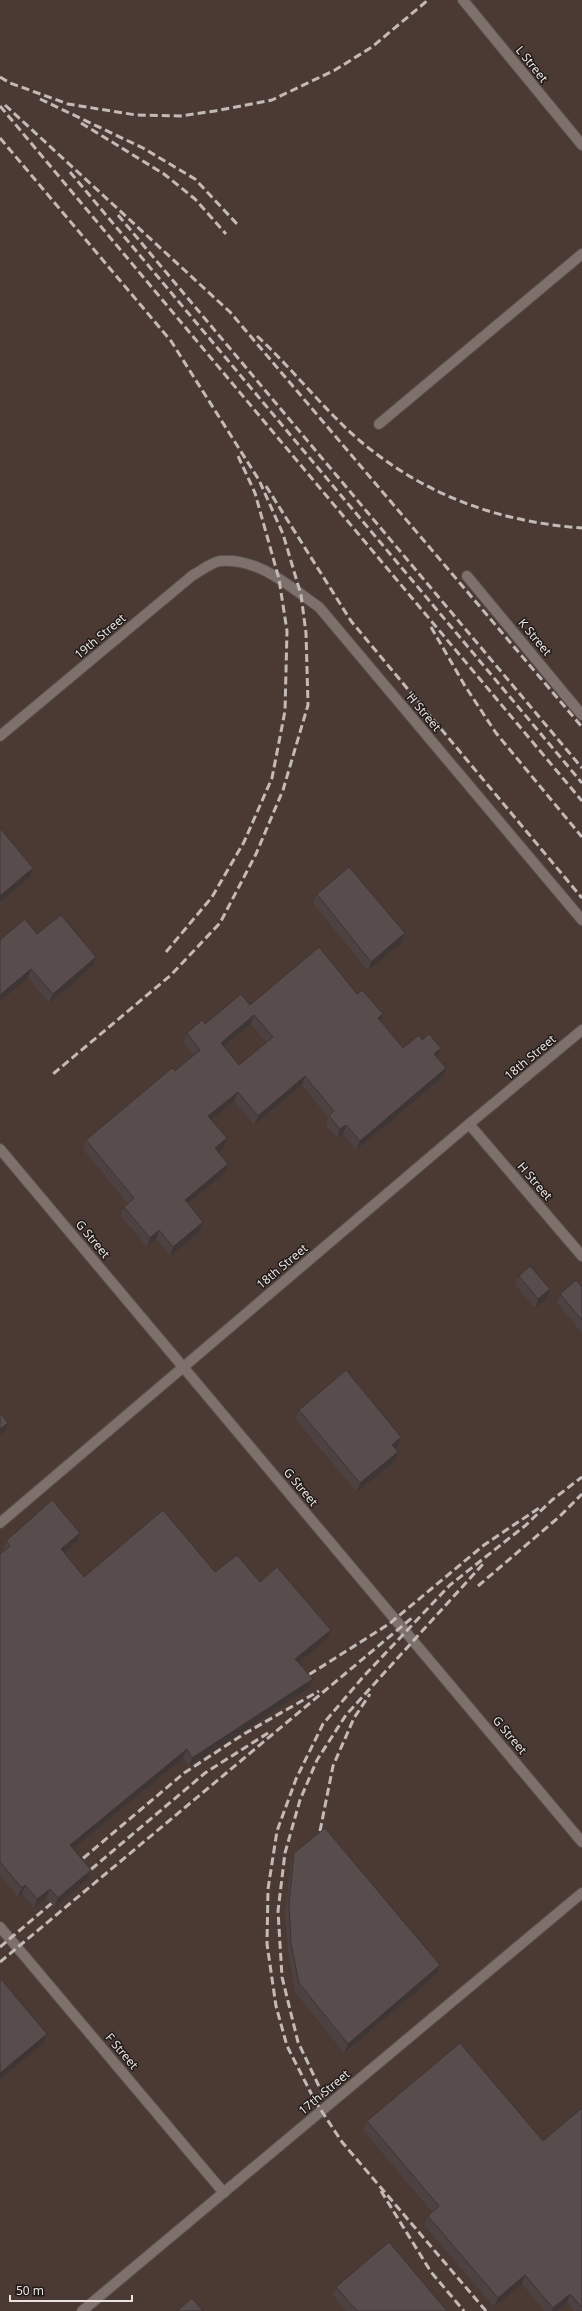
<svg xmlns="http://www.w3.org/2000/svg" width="582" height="2311" viewBox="0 0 582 2311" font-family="'Noto Sans',sans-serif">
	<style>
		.built { fill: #4b3a34 }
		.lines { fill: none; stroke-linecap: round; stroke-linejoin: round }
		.minor-casing { stroke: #584e4b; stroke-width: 12 }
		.minor { stroke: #7e716c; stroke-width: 10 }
		.rail { stroke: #c3bab8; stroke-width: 3; stroke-dasharray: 8 4; stroke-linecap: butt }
		.wall { fill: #4d4141; fill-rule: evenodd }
		.shaded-wall { fill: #3e3535 }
		.building { fill: #594c4c; stroke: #3e3535; fill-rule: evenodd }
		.labels { text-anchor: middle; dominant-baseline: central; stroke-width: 3; stroke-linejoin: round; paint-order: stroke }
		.street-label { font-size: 12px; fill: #ebe3e1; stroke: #201b19 }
	</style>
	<rect width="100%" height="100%" fill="#3d322e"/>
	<path class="built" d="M0,0H582V2311H0Z"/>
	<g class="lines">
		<g class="minor-casing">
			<path id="minor" d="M463,0L582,145
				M379,424L582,254
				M467,576L582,715
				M0,736L193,575C201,571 212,562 220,561C258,557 290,587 319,607L582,920
				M469,1124L582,1256
				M0,1149L582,1842
				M0,1523L469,1124L582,1030
				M0,1927L224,2193
				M82,2311L582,1893"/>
		</g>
		<use href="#minor" class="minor"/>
		<path class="rail" d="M0,77L10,83L68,104L136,115L180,116L215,111L272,100L335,70L372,47L428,0
			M40,99L143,148L195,179L237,224
			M5,105L230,312L582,727
			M0,106L582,801
			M81,123L164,174L195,199L226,234
			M0,138L171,341L259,480L283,534L301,595L306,633L308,705L283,790L256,854L220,923L171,975L53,1074
			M70,172L582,783
			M118,215L582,768
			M257,336C295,371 326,413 365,445C429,497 501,522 582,528
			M266,486L351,621L582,898
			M431,627L465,686L496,733L582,837
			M166,952L212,897L244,842L272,778L285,711L287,631L279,579L255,493L238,456
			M478,1586L559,1517L582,1494
			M299,1681L389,1624L484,1545L539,1508
			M320,1831L333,1766L354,1718L370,1694
			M74,1866L184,1773L244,1734L319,1691
			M82,1877L205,1773L268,1733
			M0,1947L59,1897
			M0,1962L413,1617
			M324,2097L298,2042L282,1977L278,1911L285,1853L300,1800L317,1760L346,1715L483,1564
			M381,2191L431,2272L464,2311
			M486,2311L342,2142L315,2101L287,2046L276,2006L267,1944L268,1889L277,1831L296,1779L323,1724L363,1677L450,1585L526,1525L552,1500L582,1477"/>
	</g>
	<path class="wall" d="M317,894L405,933L402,942L368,971L313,903Z
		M37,934L93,966L49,1003L28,978L0,1001V940Z
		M250,1005L380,1021L403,1048L437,1057L443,1077L356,1150L343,1134L337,1138L326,1125L328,1117L302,1085L254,1125L234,1101L211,1120L224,1147L218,1152L228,1164L225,1173L188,1204L203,1222L200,1231L170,1256L156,1239L147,1247L121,1216L124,1207L128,1204L83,1149L86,1140L175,1071L194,1055L183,1042L187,1033ZM251,1024L266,1042L239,1065L224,1047Z
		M519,1276L550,1289L547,1298L535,1308L515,1285Z
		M582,1287V1333L557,1303L560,1294Z
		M299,1410L401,1437L398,1446L395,1448L398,1452L395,1461L357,1492L295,1419Z
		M80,1533L77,1542L64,1553L84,1577L215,1572L260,1582L327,1639L298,1662L309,1688L189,1766L183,1758L73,1849L88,1879L55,1907L46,1898L34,1908L22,1894L18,1897L0,1875V1554L4,1551L3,1550L6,1541Z
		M294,1853L440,1965L437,1974L344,2053L295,1992L288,1952L285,1913L291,1862Z
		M582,2108V2311H574L567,2302L557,2311H545L522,2284L494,2307L424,2225L428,2216L432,2212L363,2130L367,2121L543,2141Z
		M336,2287L447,2311H346L333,2295Z"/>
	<path class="shaded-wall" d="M33,868L30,877L0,902V896Z
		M405,933L402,942L368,971L371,962Z
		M96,957L93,966L49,1003L53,994Z
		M31,969L28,978L0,1001V995Z
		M383,1014L380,1023L378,1018Z
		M254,1015L251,1024L217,1052L221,1043Z
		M441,1048L437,1057L434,1054Z
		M446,1068L443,1077L356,1150L360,1141Z
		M305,1076L302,1085L254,1125L258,1116Z
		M238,1092L234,1101L205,1125L208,1116Z
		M346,1125L343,1134L337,1138L340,1129Z
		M227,1138L224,1147L212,1157L215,1148Z
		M228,1164L225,1173L181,1209L185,1200Z
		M203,1222L200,1231L170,1256L173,1247Z
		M159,1230L156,1239L147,1247L150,1238Z
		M550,1289L547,1298L535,1308L538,1299Z
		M8,1423L5,1431L0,1435V1429Z
		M401,1437L398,1446L389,1454L392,1445Z
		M398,1452L395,1461L357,1492L360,1483Z
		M80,1533L77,1542L58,1558L61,1549Z
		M331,1630L327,1639L292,1668L295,1659Z
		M313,1679L309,1688L189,1766L192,1758Z
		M187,1749L183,1758L67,1854L70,1845Z
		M91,1870L88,1879L55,1907L58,1898Z
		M25,1885L22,1894L18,1897L22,1888Z
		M50,1889L46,1898L34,1908L37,1899Z
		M440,1965L437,1974L344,2053L348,2044Z
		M47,2034L43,2043L0,2079V2073Z
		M525,2275L522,2284L494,2307L498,2298Z
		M570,2294L567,2302L557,2311H552L553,2308Z"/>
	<path class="building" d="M0,828L33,868L0,896Z
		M349,867L405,933L371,962L317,894Z
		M61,915L96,957L53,994L31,969L0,995V940L25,919L37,934Z
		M319,947L357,994L362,990L383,1014L378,1018L403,1048L419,1035L422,1040L429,1034L441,1048L434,1054L446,1068L360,1141L346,1125L340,1129L329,1116L334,1111L305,1076L258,1116L238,1092L208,1116L227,1138L215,1148L228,1164L185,1200L203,1222L173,1247L159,1230L150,1238L124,1207L134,1198L86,1140L172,1068L175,1071L200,1050L187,1033L202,1020L205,1024L241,994L250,1005ZM254,1015L273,1037L239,1065L221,1043Z
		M530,1266L550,1289L538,1299L519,1276Z
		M576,1280L582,1287V1320L560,1294Z
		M346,1370L401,1437L392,1445L398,1452L360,1483L299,1410Z
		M0,1413L8,1423L0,1429Z
		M52,1500L80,1533L61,1549L84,1577L163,1510L215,1572L237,1555L260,1582L277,1567L331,1630L295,1659L313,1679L192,1758L187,1749L70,1845L91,1870L58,1898L50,1889L37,1899L25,1885L22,1888L0,1862V1554L10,1546L6,1541Z
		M325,1828L440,1965L348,2044L299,1983L291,1943L289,1904L294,1853Z
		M0,1978L47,2034L0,2073Z
		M460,2043L543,2141L582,2108V2307L570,2294L553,2308L525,2275L498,2298L428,2216L439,2206L367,2121Z
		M389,2242L447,2311H357L336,2287Z
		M192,2298L203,2311H177Z"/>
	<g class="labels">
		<g class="street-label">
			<text transform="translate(532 64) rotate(51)">L Street</text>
			<text transform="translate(100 636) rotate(-40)">19th Street</text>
			<text transform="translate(535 637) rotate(50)">K Street</text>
			<text transform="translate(424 712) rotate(50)">H Street</text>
			<text transform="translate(530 1057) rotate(-40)">18th Street</text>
			<text transform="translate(535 1181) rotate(49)">H Street</text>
			<text transform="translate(93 1239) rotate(50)">G Street</text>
			<text transform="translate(282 1266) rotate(-40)">18th Street</text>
			<text transform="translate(301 1487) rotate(50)">G Street</text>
			<text transform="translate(510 1735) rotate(50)">G Street</text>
			<text transform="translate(122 2051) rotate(50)">F Street</text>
			<text transform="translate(324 2092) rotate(-40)">17th Street</text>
		</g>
	</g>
	<path d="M10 2295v6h122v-6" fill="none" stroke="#ebe3e1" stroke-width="2"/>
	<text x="16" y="2295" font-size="12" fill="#ebe3e1" stroke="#201b19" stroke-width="3" paint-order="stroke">50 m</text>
</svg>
